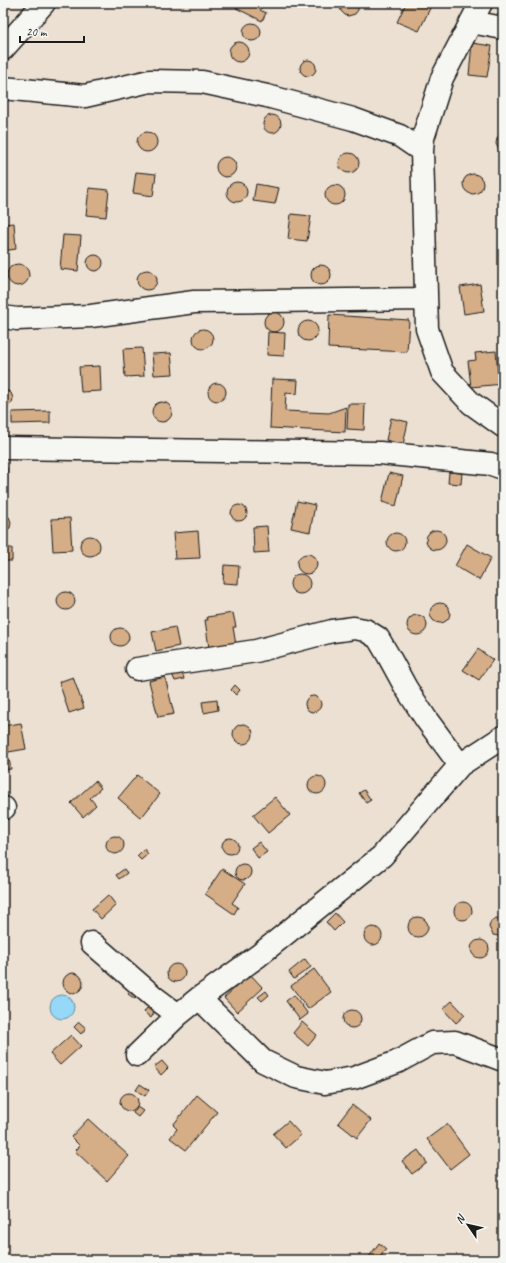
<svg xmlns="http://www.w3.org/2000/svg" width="506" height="1263" viewBox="0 0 506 1263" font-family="Caveat,sans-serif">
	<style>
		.water { fill: #96d8f8; stroke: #658da0 }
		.building { fill: #d5ad86; stroke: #1c1c1c }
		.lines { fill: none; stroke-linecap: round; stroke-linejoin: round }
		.street-casing { stroke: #1c1c1c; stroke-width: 25 }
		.street { stroke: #f6f6f2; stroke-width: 22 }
	</style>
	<rect width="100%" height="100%" fill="#ece0d2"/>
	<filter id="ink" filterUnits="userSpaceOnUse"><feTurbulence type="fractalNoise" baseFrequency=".025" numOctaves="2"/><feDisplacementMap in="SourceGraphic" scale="8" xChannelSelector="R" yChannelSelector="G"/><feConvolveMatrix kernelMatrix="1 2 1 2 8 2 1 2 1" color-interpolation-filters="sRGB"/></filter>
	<g filter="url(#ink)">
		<path class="water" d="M50 1007a12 12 0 1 1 24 0a12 12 0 1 1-24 0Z"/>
		<path class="building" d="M239,3H263L260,10L266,13L262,21L236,8Z
			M340,3H358V10L355,14L348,16L345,15L341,11Z
			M406,3H429L432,4L419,31L397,22Z
			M243 32a9 9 0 1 1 18 0a9 9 0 1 1-18 0Z
			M229 52a10 10 0 1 1 20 0a10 10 0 1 1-20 0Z
			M472,43L492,46L487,77L469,75Z
			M300 68a8 8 0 1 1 16 0a8 8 0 1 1-16 0Z
			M263 124a9 9 0 1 1 18 0a9 9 0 1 1-18 0Z
			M137 142a10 10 0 1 1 20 0a10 10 0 1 1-20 0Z
			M501,133H503V152L499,150L496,144L497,138Z
			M339 163a10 10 0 1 1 20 0a10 10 0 1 1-20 0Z
			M216 167a10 10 0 1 1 20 0a10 10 0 1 1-20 0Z
			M3,160L6,163L7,169L5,175L3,176Z
			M136,172L156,174L153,196L133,193Z
			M463 184a10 10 0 1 1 20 0a10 10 0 1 1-20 0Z
			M227 192a10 10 0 1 1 20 0a10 10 0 1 1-20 0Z
			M256,184L279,188L275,204L253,201Z
			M325 195a10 10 0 1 1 20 0a10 10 0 1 1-20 0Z
			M89,188L109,190L106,217L86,215Z
			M291,214L311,216L307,241L288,239Z
			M14,223L16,249L3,251V224Z
			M63,235L81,236L78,271L60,269Z
			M87 263a8 8 0 1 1 16 0a8 8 0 1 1-16 0Z
			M7 275a11 11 0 1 1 22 0a11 11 0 1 1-22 0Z
			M311 275a10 10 0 1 1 20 0a10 10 0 1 1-20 0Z
			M137 280a10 10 0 1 1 20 0a10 10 0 1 1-20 0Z
			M480,284L484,311L464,314L460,287Z
			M264 322a10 10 0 1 1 20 0a10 10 0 1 1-20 0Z
			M329,315L409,320L407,352L328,348Z
			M298 331a10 10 0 1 1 20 0a10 10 0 1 1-20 0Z
			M193 339a10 10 0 1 1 20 0a10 10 0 1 1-20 0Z
			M268,332L285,333L284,356L267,355Z
			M142,348L144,376L125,377L123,349Z
			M496,351L498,374H503V384L471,387L468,361L476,360L475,353Z
			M171,353L173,374L154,375L152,354Z
			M100,366L101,391L81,392L79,367Z
			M272,379L298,380L297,394L286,393L285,411L329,413L346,407L345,432L270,428Z
			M208 392a9 9 0 1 1 18 0a9 9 0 1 1-18 0Z
			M3,390H6L11,393L13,398L12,403L5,407H3Z
			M152 412a10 10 0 1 1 20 0a10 10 0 1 1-20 0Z
			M348,404H365L364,430L347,429Z
			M50,411V423L12,424V412Z
			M391,418L408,422L403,445L386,440Z
			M3,468H7V484H3Z
			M449,472L462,473L461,484L448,483Z
			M389,473L403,476L396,506L382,502Z
			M297,501L315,505L310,532L291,528Z
			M231 513a8 8 0 1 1 16 0a8 8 0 1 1-16 0Z
			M3,515L9,517L11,522L10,528L3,531Z
			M70,518L72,550L53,551L51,519Z
			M267,526L269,552L254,553L253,527Z
			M426 540a10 10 0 1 1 20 0a10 10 0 1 1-20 0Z
			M198,531L200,558L175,559L173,533Z
			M387 542a9 9 0 1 1 18 0a9 9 0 1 1-18 0Z
			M80 546a10 10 0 1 1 20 0a10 10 0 1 1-20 0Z
			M467,544L491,558L479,580L455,566Z
			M3,548H12V561H3Z
			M297 564a10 10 0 1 1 20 0a10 10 0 1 1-20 0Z
			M224,565L239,566L238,584L223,583Z
			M290 584a10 10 0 1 1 20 0a10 10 0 1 1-20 0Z
			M57 601a9 9 0 1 1 18 0a9 9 0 1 1-18 0Z
			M430 613a10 10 0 1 1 20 0a10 10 0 1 1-20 0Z
			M233,613L236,627H233L237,651L210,655L205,620H208L207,617Z
			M407 625a10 10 0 1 1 20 0a10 10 0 1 1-20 0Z
			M175,627L179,646L156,651L152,632Z
			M111 637a9 9 0 1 1 18 0a9 9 0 1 1-18 0Z
			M478,649L493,660L479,680L463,670Z
			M182,672L184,679L175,681L172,674Z
			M73,677L84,708L69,713L59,682Z
			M165,677L174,714L158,717L149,681Z
			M235,685L240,690L236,695L231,690Z
			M305 704a8 8 0 1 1 16 0a8 8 0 1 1-16 0Z
			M217,700L218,710L204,713L202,702Z
			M21,723L26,749L3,753V726Z
			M233 734a10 10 0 1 1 20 0a10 10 0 1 1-20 0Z
			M9,759L11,769L3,770V760Z
			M137,775L160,794L141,818L118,798Z
			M308 785a9 9 0 1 1 18 0a9 9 0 1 1-18 0Z
			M95,781L101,788L90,798L96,805L83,817L71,803Z
			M364,790L371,800L366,803L359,793Z
			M275,797L290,815L268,833L253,815Z
			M106 845a9 9 0 1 1 18 0a9 9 0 1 1-18 0Z
			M222 846a8 8 0 1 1 16 0a8 8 0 1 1-16 0Z
			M259,842L267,852L258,858L251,848Z
			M144,849L148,854L141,860L137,856Z
			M235 872a8 8 0 1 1 16 0a8 8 0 1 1-16 0Z
			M124,869L127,873L119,879L116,875Z
			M222,869L245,884L232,903L238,907L234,914L205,894Z
			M108,895L116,905L101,919L92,909Z
			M454 911a9 9 0 1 1 18 0a9 9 0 1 1-18 0Z
			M335,913L343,922L334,931L326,922Z
			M408 927a10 10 0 1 1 20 0a10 10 0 1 1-20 0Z
			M496,918L503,920V935L499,936L493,935L489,927L491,921Z
			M364 936a9 9 0 1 1 18 0a9 9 0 1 1-18 0Z
			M471 949a9 9 0 1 1 18 0a9 9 0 1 1-18 0Z
			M305,959L311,967L294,979L289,972Z
			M167 973a9 9 0 1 1 18 0a9 9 0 1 1-18 0Z
			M314,969L331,992L308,1009L291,986Z
			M63 983a10 10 0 1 1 20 0a10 10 0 1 1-20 0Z
			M250,974L263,988L237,1012L224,998Z
			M132,988L140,993L135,999L128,994Z
			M266,991L269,995L262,1001L258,997Z
			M294,995L308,1014L300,1020L286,1001Z
			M452,1001L465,1015L456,1023L443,1009Z
			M147,1008L154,1013L151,1018L144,1012Z
			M343 1019a9 9 0 1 1 18 0a9 9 0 1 1-18 0Z
			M79,1022L86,1028L81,1034L74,1027Z
			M302,1022L317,1035L308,1046L293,1033Z
			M71,1035L81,1046L60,1065L50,1054Z
			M162,1061L168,1068L161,1075L154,1067Z
			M140,1084L149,1090L145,1096L136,1090Z
			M120 1102a9 9 0 1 1 18 0a9 9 0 1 1-18 0Z
			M197,1095L217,1112L186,1150L170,1138L177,1129L173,1125Z
			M352,1105L371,1120L357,1138L338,1123Z
			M137,1107L143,1111L138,1117L133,1113Z
			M88,1119L129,1156L107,1181L75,1151L80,1146L71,1137Z
			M288,1121L301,1135L286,1148L273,1134Z
			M447,1124L469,1154L450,1169L427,1139Z
			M418,1150L427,1163L412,1174L402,1161Z
			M379,1243L386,1249L378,1260H374L369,1257Z"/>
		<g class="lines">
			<g class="street-casing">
				<path id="street" d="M481,3L442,78L423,138L422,151L427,329L442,372L471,403L503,426
					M471,22L503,28
					M3,49L44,3
					M3,88L85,96L150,81L202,82L267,96L353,119L400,136L422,151
					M3,317L17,319L91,316L194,302L426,299
					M3,448L380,453L491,464L503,468
					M137,669L256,651L332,631L354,628L365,630L378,638L388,655L406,688L426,719L460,765
					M3,808H4
					M92,943L154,997L178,1015L199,998L208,992L258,956L382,856L460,765L503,737
					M199,998L263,1061L296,1077L325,1083L354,1078L397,1062L432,1043L455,1042L503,1060
					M137,1055L178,1015"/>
			</g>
			<use href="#street" class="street"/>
		</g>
	</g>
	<rect width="506" height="1263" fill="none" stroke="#f6f6f2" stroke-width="16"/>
	<rect x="8" y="8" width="490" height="1247" fill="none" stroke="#1c1c1c" stroke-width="1.5" filter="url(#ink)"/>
	<g transform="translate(468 1225) rotate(304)" stroke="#f6f6f2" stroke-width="3" paint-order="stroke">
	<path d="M0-3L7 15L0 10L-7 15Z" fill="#1c1c1c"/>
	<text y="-6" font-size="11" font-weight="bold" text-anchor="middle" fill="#1c1c1c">N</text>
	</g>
	<path d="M20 36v6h64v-6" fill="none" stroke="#1c1c1c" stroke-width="2"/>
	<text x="26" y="36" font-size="12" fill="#1c1c1c" stroke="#f6f6f2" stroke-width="3" paint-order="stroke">20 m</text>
</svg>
